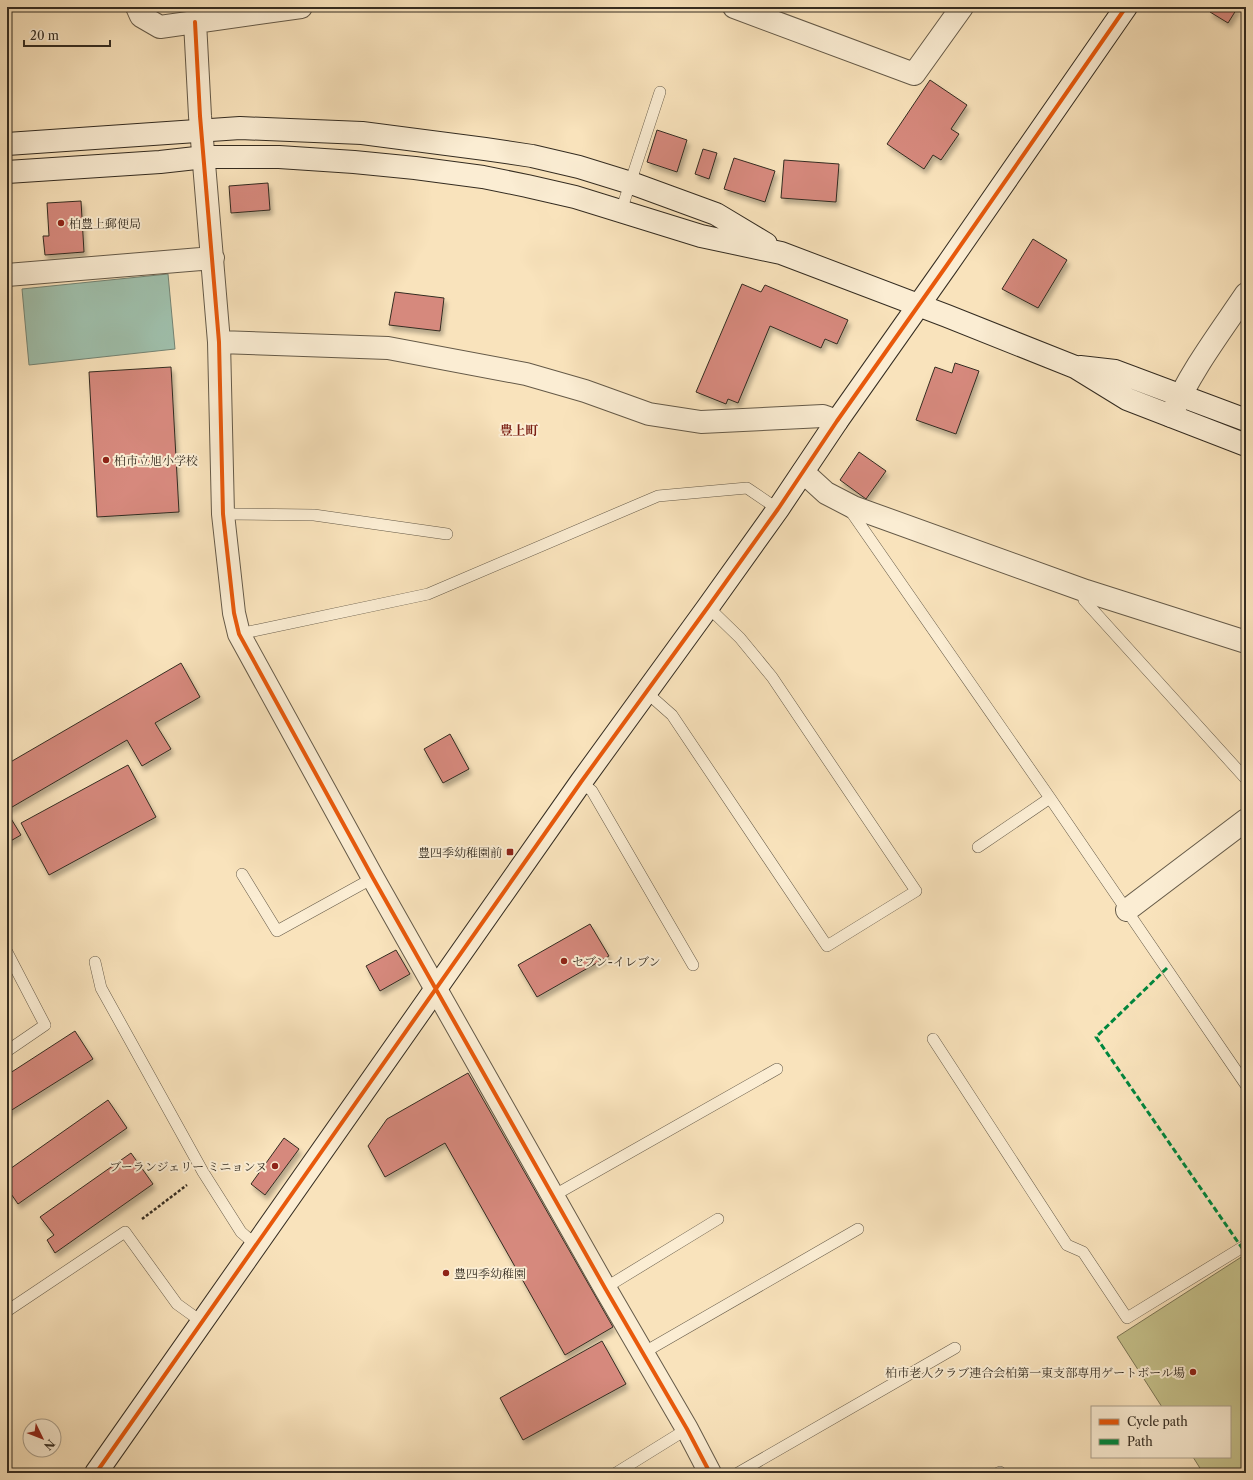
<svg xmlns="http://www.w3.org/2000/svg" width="1253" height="1480" viewBox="0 0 1253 1480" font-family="'Libre Caslon Text','Noto Serif JP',serif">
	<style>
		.green { fill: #c5c18b; stroke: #7c7656 }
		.water { fill: #9fbfab; stroke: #748474 }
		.building { fill: #d6897d; stroke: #342c21; filter: url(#shadow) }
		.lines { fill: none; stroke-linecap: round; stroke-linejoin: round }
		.lane-casing { stroke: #655a48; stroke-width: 12 }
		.street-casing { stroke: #655a48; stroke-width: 24 }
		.secondary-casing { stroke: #342c21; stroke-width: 24 }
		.path { stroke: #342c21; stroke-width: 2.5; stroke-dasharray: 3 2; stroke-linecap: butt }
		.lane { stroke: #fbedd3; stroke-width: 11 }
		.street { stroke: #fbedd3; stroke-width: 22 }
		.secondary { stroke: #fbedd3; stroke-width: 22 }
		.quiet { stroke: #00873e; stroke-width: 3; stroke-dasharray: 6 3; stroke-linecap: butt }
		.cycleway-casing { stroke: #fbedd3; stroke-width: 6 }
		.cycleway { stroke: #e8590c; stroke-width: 4 }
		.poi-dot { fill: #8f2418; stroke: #fbedd3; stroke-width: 1.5 }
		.labels { text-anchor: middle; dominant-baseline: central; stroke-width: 4; stroke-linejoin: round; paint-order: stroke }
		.poi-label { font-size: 12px; fill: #342c21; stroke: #fbedd3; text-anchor: start }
		.neighbourhood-label { font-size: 13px; font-weight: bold; fill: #7a1f14; stroke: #fbedd3 }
	</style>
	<defs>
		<filter id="shadow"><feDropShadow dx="2.5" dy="4.5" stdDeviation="2" flood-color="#0004"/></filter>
	</defs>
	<rect width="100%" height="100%" fill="#f9e3bc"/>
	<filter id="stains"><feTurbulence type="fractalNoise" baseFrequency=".005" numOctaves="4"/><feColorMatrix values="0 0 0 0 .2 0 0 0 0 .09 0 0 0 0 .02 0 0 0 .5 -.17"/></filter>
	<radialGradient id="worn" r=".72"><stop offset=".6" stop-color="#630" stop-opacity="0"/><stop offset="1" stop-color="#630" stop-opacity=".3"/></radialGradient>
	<path class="green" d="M1246,1254V1473H1203L1193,1457H1230V1407H1162L1117,1337Z"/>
	<path class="water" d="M168,274L175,349L29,365L22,289Z"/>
	<path class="building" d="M1213,7H1238L1228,23L1210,12Z
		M930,80L967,105L951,129L959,134L941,160L933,155L924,169L887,144Z
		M657,130L687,140L677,172L647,162Z
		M703,149L717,153L709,179L695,174Z
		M734,158L775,171L765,202L724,189Z
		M784,160L839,164L836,202L781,198Z
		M268,183L270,210L231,213L229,186Z
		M81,201L84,252L45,255L43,236H49L47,203Z
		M1033,239L1067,260L1038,308L1002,289Z
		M742,284L761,292L765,285L848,320L837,344L825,339L821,348L770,326L738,403L728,399L726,404L696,392Z
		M395,292L444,298L440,331L389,325Z
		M955,363L979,371L956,434L916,420L935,367L952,373Z
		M171,367L179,512L97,517L89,372Z
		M859,452L886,471L866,499L840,480Z
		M181,663L200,697L155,723L171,749L142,766L127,740L7,810V764Z
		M450,734L469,769L443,783L424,749Z
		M128,765L156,817L49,875L21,823Z
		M7,812L21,835L7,843Z
		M590,924L609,956L537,997L518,965Z
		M396,950L410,974L380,991L366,966Z
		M75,1031L93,1059L7,1113V1075Z
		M468,1073L613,1327L565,1355L445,1143L385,1177L368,1146L387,1119Z
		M108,1100L127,1128L18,1204L7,1188V1171Z
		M284,1138L299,1149L265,1195L251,1184Z
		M131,1153L153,1184L55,1253L47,1240L54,1235L40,1217Z
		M602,1341L626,1384L523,1440L500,1398Z"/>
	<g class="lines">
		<g class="lane-casing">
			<path id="lane" d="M621,211L660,92
				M853,508L852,513L1050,798L1246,1085
				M223,514L314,515L447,534
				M1086,591L1084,600L1246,779
				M239,634L428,594L658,496L747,488L778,509
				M646,692L672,715L827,946L916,891L772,677L740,638L708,607
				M581,782L592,791L693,965
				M978,847L1050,798
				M242,874L277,931L373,878
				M7,952L45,1025L7,1051
				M95,962L101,988L203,1172L241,1232L256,1245
				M933,1039L1067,1245L1083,1252L1127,1318L1246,1245
				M553,1196L777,1069
				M605,1288L718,1219
				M7,1311L125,1232L177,1304L202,1322
				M643,1353L858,1229
				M616,1473L687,1429
				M738,1473L955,1348
				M998,1473L1000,1472"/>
		</g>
		<g class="street-casing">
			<path id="street" d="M137,7L141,16L160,27L301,7
				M734,7L914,74L962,7
				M195,22L200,116L219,342L223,514L234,613L239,634L373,878L605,1288L687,1429L710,1473
				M7,275L213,258
				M219,342L388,348L526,374L585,391L649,414L701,422L823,416L837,421
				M1171,416C1190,372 1219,334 1246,294
				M803,472L826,493L853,507L1086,591L1246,642
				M1127,910L1246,820"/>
		</g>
		<g class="secondary-casing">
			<path id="secondary" d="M7,144L240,128L362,133L485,149L532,156L579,167L634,184L716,214L766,244
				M7,172L160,162L205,157H279L354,162L415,168L483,177L527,186L575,197L701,236L781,253L947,316L1075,367L1127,399L1246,445
				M1080,367L1115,371L1246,420
				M96,1473L581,782L708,607L778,509L837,421L947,265L1126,7"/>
		</g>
		<path class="path" d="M142,1219L187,1185"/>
		<use href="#lane" class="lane"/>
		<use href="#street" class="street"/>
		<use href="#secondary" class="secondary"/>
		<path class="quiet" d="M1167,968L1096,1037L1242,1248"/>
		<g class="cycleway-casing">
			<path id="cycleway" d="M195,22L200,116L219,342L223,514L234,613L239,634L373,878L605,1288L687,1429L710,1473
				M96,1473L581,782L708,607L778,509L837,421L947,265L1126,7"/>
		</g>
		<use href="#cycleway" class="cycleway"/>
	</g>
	<g class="poi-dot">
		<circle cx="61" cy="223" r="4"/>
		<circle cx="106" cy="460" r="4"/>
		<rect x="506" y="848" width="8" height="8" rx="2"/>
		<circle cx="564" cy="961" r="4"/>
		<circle cx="275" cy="1166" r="4"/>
		<circle cx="446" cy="1273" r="4"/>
		<circle cx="1193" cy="1372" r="4"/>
	</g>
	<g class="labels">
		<g class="poi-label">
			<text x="69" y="223">柏豊上郵便局</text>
			<text x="114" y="460">柏市立旭小学校</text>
			<text x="502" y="852" text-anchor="end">豊四季幼稚園前</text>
			<text x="572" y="961">セブン-イレブン</text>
			<text x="267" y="1166" text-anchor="end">ブーランジェリー ミニョンヌ</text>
			<text x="454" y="1273">豊四季幼稚園</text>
			<text x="1185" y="1372" text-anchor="end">柏市老人クラブ連合会柏第一東支部専用ゲートボール場</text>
		</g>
		<g class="neighbourhood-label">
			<text x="519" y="430">豊上町</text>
		</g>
	</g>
	<rect width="1253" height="1480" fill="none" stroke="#f9e3bc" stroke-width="24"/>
	<rect x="8" y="8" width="1237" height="1464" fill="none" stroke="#342c21" stroke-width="2"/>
	<rect x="12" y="12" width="1229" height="1456" fill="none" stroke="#342c21"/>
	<rect x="1091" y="1406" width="140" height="52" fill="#fbedd3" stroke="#aba08c"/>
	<rect x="1099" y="1419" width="20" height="6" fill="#e8590c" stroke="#aba08c"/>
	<text x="1127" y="1426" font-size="12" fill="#342c21">Cycle path</text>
	<rect x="1099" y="1439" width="20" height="6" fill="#00873e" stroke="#aba08c"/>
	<text x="1127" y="1446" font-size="12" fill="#342c21">Path</text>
	<g transform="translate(42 1438) rotate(133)"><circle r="19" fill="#fbedd3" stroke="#aba08c"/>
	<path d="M0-3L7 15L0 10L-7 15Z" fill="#8f2418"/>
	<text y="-6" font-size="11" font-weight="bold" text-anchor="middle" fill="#342c21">N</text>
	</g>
	<path d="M24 40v6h86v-6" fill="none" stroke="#342c21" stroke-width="2"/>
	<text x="30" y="40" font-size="12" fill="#342c21" stroke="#fbedd3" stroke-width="3" paint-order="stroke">20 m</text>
	<rect width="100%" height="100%" filter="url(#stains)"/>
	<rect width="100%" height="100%" fill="url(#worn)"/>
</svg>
